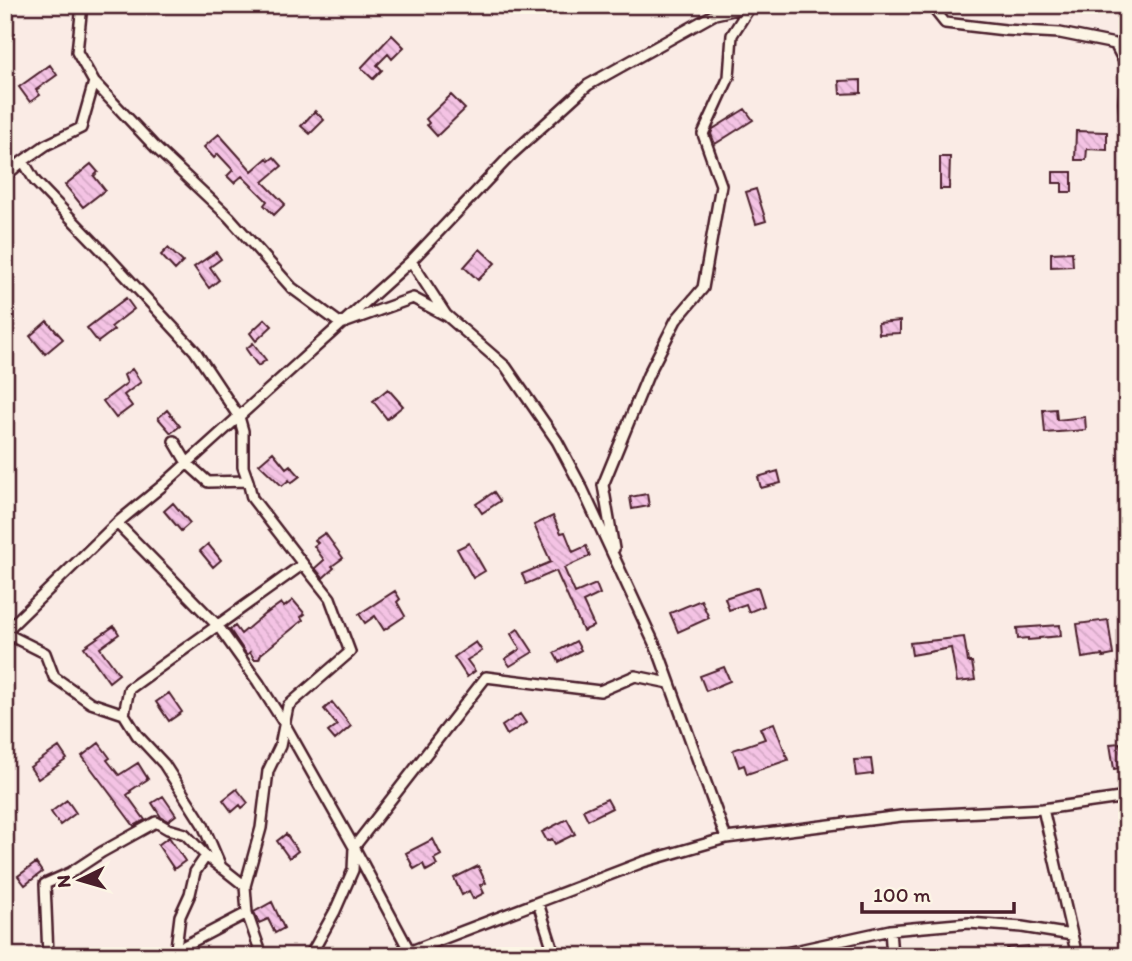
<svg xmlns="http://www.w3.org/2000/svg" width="1132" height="961" viewBox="0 0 1132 961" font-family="Itim,sans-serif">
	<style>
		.building { fill: url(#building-back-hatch); stroke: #4a1f2b; stroke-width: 2 }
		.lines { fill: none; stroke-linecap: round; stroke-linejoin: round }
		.minor-casing { stroke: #4a1f2b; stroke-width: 14 }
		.minor { stroke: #fcf5e5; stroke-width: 9 }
	</style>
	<defs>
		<pattern id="building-back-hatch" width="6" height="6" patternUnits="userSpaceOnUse" patternTransform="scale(1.75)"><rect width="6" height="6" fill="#f4c3e4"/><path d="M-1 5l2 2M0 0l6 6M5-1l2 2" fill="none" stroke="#d3a7c4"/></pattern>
	</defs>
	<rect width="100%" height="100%" fill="#faebe5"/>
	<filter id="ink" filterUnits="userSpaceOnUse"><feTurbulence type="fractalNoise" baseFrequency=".0143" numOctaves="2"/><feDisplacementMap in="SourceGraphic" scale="14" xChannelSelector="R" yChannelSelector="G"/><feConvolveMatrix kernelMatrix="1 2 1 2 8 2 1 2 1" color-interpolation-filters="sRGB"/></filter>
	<g filter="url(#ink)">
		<path class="building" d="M392,35L404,47L392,59L388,54L377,65L382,70L373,79L361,68Z
			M50,65L57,75L36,90L40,95L30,102L19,87Z
			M861,80V93L840,94L839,81Z
			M451,95L465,109L437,136L427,125L429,123L426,119Z
			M745,109L753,120L715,144L711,134L713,129Z
			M315,111L324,120L310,134L301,126Z
			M1076,131L1107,132V150L1087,149L1086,160H1075Z
			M219,134L252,171L267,158L269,161L274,157L282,166L263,182L285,204L274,215L264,205L267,201L242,176L234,183L227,176L233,170L218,154L214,158L204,147Z
			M940,157H950L949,189H940Z
			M91,164L98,172L94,176L105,190L83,207L65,185Z
			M1053,172H1072V192H1062V183H1053Z
			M756,189L766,221L756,224L746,192Z
			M168,248L183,262L175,270L161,255Z
			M480,249L495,263L478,280L464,267Z
			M216,252L221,259L210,267L219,280L209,288L194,267Z
			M1072,252L1073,266L1051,267V253Z
			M126,298L134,309L111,327L114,330L98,342L87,328Z
			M265,319L272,326L256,341L250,333Z
			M47,321L63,339L45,354L30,336Z
			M900,321V333L879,334L878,323Z
			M253,343L266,360L258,366L246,349Z
			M132,369L141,382L124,395L132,406L116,418L103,401L127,383L124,375Z
			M388,389L403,406L387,419L373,401Z
			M1056,409L1057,420L1085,417L1086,430L1045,433L1043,410Z
			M167,410L180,426L171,433L158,418Z
			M273,452L286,468L290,465L300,476L291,483L289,480L282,486L259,464Z
			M778,471L781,483L761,488L758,477Z
			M494,492L500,501L482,513L476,504Z
			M647,494L649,506L632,509L630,497Z
			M173,503L190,523L181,531L164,511Z
			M553,516L561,533L565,532L573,552L586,546L590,556L564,568L575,593L596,584L600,594L583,602L594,626L583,631L556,571L526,584L522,574L551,562L534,525Z
			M325,533L343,558L332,566L334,568L323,578L315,568L324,560L314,546L318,543L315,540Z
			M469,543L485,571L473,578L457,549Z
			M208,544L221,560L213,567L200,551Z
			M758,587L764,606L749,612L746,604L729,610L725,598Z
			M395,591L400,599L397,602L405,616L384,630L375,616L365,623L359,614Z
			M293,600L305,614L301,617L303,620L261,654L259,659H254L250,652L247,655L230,630L235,626L241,634L267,612V613L281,603L284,607Z
			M701,600L709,618L678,632L670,613Z
			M1108,620L1113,655L1103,657L1102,655L1082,658L1077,624Z
			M1060,625L1061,636L1039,638V639L1028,640V638L1018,639L1017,628Z
			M114,626L119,634L100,648L119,674L109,682L84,647Z
			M518,629L533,652L510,666L505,659L520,649L511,634Z
			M964,637L968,662H972L975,680L957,682L951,648L912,655L910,643Z
			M576,641L581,650L559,662L554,653Z
			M476,642L482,651L467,660L475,671L467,677L454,657Z
			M724,667L730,681L706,691L700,676Z
			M169,693L182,712L169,721L156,702Z
			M332,702L351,726L335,740L328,732L337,725L324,709Z
			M520,714L526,723L507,735L502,726Z
			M774,723L788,760L747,774L744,765L739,767L733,750L765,739L760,728Z
			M99,743L110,758L107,760L119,775L138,763L148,779L130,791L131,792L127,795L145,820L134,826L82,756Z
			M1120,743L1124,767L1114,769L1110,744Z
			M59,747L67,759L38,779L30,767Z
			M871,759L873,774L856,776L854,760Z
			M237,789L248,803L242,808L240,805L232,812L223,800Z
			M163,796L176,815L168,821L161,817L152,803Z
			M607,799L612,808L588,820L583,810Z
			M67,800L76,813L60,825L51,812Z
			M567,819L575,834L555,844L552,839L547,841L542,832Z
			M286,834L298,851L289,858L277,841Z
			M169,837L185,861L174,869L158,845Z
			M433,839L441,855L434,859L437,865L426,871L423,864L414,869L406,853Z
			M36,863L42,872L25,885L18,876Z
			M478,866L486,883L480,885L484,893L473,899L469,891L462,895L454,878Z
			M272,902L284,928L275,933L268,919L259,923L254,912Z
			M1028,946L1029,956H1008L1007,948Z"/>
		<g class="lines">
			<g class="minor-casing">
				<path id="minor" d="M82,5L77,52L94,82L156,148L229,217L292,288L341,324L413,298L445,315
					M910,5L933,8L945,23L1005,30L1060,33L1115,44L1127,67
					M1127,69L1124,103L1127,133
					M94,82L81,128L46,145L23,161L35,181L109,258L195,351L239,417L243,431V467L248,481
					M5,176L23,161
					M411,261L446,315L506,367L557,441L582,488L660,656L726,838
					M174,441L187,463L208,482L248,481L252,498L303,564
					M117,523L218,626L258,682L284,723L354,847L409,950
					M614,549L603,485L648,375L676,320L703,288L721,185L703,134L729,77L732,35L751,5
					M5,632L117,523L162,486L411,261L511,155L588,85L715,14L751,6L767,5
					M5,633L45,653L54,677L91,703L124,714
					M1043,809L1077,956
					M245,886L221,867L203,825L164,764L137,735L124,714L129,689L303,564L330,598L350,652L288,706L280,746L268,771L261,828L245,886L247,913L262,956
					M538,903L555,956
					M890,930L892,956
					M48,956L45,884L70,873L102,852L156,822L168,829L185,834L206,856L220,867
					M165,956L247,913
					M175,956L180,916L190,894L195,872L206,856
					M310,956L335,911L353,870L354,847L486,677L600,691L635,676L669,683
					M398,956L643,862L726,838L901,816L1043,809L1127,797
					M772,956L890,930L969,923L1022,927L1072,935"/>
			</g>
			<use href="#minor" class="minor"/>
		</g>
	</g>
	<rect width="1132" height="961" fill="none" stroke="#fcf5e5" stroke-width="28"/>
	<rect x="14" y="14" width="1104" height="933" fill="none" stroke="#4a1f2b" stroke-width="2.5" filter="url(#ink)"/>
	<g transform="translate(80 880) rotate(265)" stroke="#fcf5e5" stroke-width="5" paint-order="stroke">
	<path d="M0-5L12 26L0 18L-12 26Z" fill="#4a1f2b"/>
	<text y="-10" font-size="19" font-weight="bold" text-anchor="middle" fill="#4a1f2b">N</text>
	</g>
	<path d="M862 902v10h152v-10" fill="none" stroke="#4a1f2b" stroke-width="3.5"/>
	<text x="873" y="902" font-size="21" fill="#4a1f2b" stroke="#fcf5e5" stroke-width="5" paint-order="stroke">100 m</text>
</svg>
